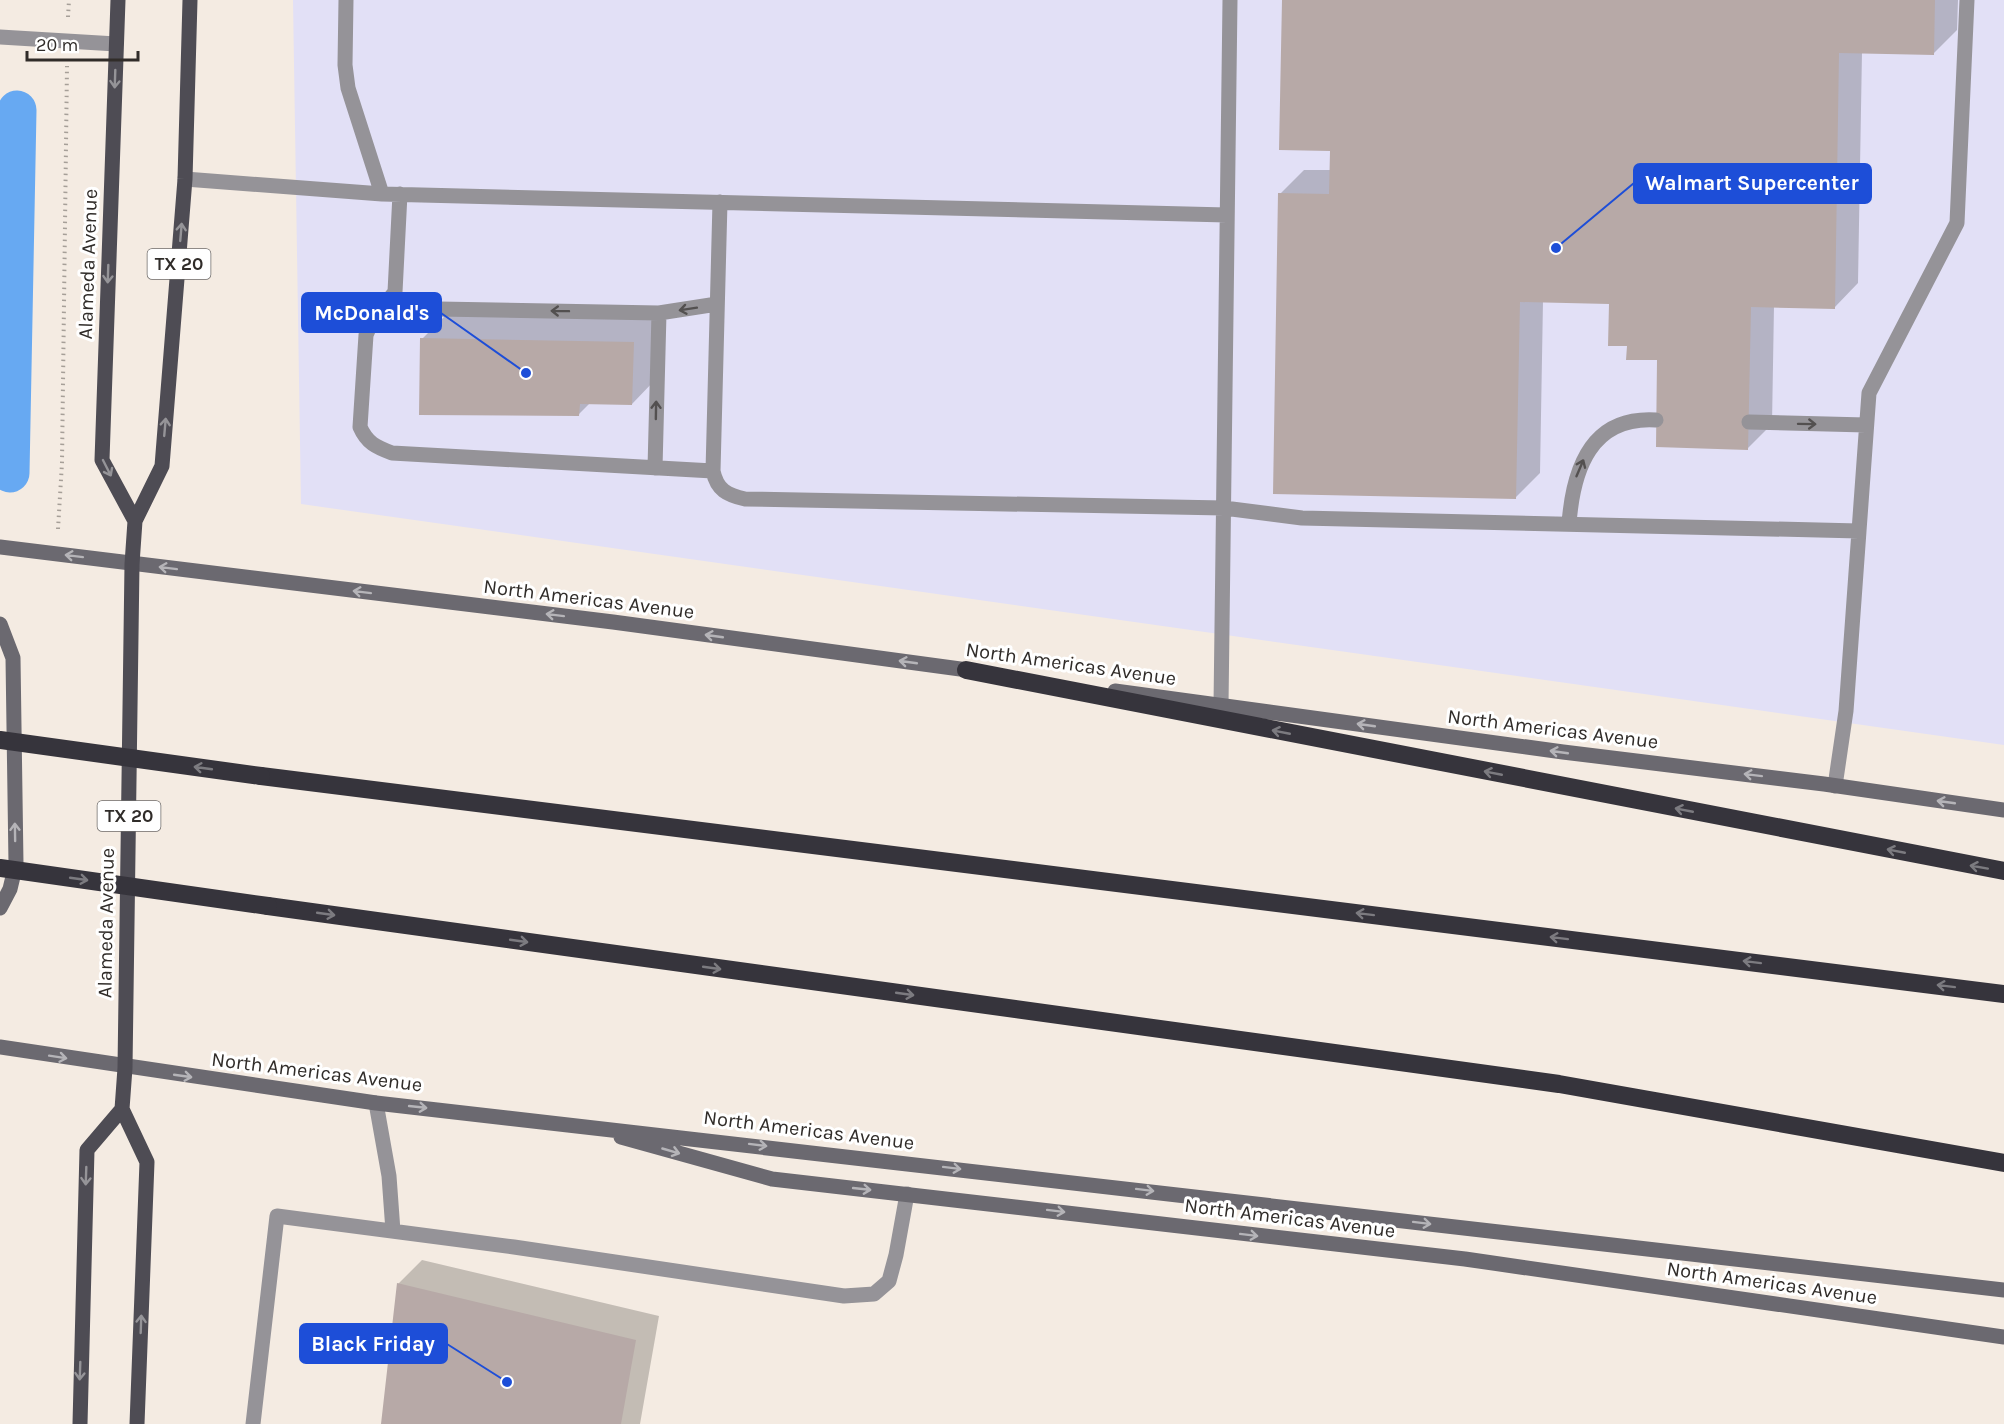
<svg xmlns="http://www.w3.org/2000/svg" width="2004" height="1424" viewBox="0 0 2004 1424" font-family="Karla,sans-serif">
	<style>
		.commercial { fill: #e2e0f6 }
		.shadow { fill: #0003 }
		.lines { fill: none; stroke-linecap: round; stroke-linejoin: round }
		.canal { stroke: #67a9f2; stroke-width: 39 }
		.building { fill: #b7a9a7 }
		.path { stroke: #a69f98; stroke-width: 4; stroke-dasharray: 1.5 4.5; stroke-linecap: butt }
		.lane { stroke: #959398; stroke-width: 15 }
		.secondary { stroke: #6b6970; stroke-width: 15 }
		.primary { stroke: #4e4c54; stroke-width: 15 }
		.highway { stroke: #36343c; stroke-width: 18 }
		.highway-bridge { stroke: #36343c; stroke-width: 18 }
		.oneway { stroke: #959498 }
		.oneway2 { stroke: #535050 }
		.oneway3 { stroke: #b5b4b8 }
		.oneway4 { stroke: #7c7b80 }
		.labels { text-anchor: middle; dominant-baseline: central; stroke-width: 6; stroke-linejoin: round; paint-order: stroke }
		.shield { fill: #fff; stroke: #6e6b69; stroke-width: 1.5 }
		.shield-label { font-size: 18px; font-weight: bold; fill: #302c29 }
		.street-label { font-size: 20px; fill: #302c29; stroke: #fff }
		.leader { fill: none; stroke: #1d4ed8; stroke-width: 2 }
		.callout-dot { fill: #1d4ed8; stroke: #fff; stroke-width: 2 }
		.callout { fill: #1d4ed8; stroke: #1d4ed8; stroke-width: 2 }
		.callout-label { font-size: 21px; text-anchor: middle; font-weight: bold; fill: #fff }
	</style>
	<rect width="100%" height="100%" fill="#f4ebe2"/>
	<path class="commercial" d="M293,0H2004V745L301,504Z"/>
	<path class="shadow" d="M1283,0H1958L1957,30L1933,54L1862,52L1858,283L1834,308L1774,306L1772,424L1748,448L1659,359L1628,344L1610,302L1543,301L1540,473L1516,497L1280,194L1304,170H1331V150Z
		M446,315L657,319L656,379L632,404L590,403L579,414L422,339Z
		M422,1260L659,1316L640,1424H382L398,1284Z"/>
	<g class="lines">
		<path class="canal" d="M10,473L17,110"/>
	</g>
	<path class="building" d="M1282,0H1935L1934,55L1839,53L1835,309L1751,307L1748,450L1656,447L1657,360H1626L1627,346H1608L1609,304L1520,302L1516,499L1273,494L1278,193L1329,194L1330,151L1279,150Z
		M420,338L634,342L632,405L580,404L579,416L419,415Z
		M397,1283L636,1340L621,1424H381Z"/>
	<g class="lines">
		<path class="path" d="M68,17L69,0
			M58,529L62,463L67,66"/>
		<path class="lane" d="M346,0L345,65L348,88L382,194
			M0,37L116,44
			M185,179L382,194L1227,215
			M400,194L395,292L373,319L366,335L360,427C367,443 376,447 392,453L713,471
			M720,202L713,471C717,490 727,495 745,499L1224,508L1302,518L1859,531L1869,393L1957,223L1967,0
			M382,308L659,313L655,468
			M659,313L717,304
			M1749,422L1866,425
			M1569,524C1573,469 1591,416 1656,420
			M1221,705L1230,0
			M1835,786L1846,711L1859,531
			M376,1103L389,1176L393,1231
			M253,1424L277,1216L514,1247L844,1296L874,1294L889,1281L896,1255L907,1194"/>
		<path class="secondary" d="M0,547L613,622L975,671
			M0,624L13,658L16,864L10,889L0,908
			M1115,691L1563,752L1824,784L2004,810
			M0,1047L376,1103L2004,1290
			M621,1137L772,1179L1465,1259L2004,1337"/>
		<path class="primary" d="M118,0L102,460L135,521
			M80,1424L87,1150L122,1109
			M137,1424L147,1162L122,1109L125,1068L132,564L135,521L162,466L185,179L190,0"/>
		<path class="highway" d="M966,670L2004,871
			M261,776L2004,994
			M268,906L1559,1084L2004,1163"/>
		<path class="highway-bridge" d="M0,740L261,776
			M0,868L268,906"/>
	</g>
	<defs><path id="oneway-shaft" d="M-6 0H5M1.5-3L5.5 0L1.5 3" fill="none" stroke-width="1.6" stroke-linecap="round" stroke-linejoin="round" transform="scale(1.5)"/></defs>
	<g class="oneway">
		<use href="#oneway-shaft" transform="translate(115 79) rotate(92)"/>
		<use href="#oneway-shaft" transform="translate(181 232) rotate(-85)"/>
		<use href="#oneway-shaft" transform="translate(108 274) rotate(92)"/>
		<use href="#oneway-shaft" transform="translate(165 427) rotate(-85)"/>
		<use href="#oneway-shaft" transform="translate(107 468) rotate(63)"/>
		<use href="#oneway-shaft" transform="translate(86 1176) rotate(92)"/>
		<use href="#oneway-shaft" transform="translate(141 1324) rotate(-88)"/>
		<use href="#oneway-shaft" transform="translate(80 1371) rotate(92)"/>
	</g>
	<g class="oneway2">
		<use href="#oneway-shaft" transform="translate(688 309) rotate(171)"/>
		<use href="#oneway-shaft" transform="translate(560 311) rotate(-179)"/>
		<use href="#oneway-shaft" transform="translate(656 410) rotate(-89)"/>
		<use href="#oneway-shaft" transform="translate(1807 424) rotate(1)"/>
		<use href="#oneway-shaft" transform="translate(1580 468) rotate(-67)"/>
	</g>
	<g class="oneway3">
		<use href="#oneway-shaft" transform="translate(74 556) rotate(-173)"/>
		<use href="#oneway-shaft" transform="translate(168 568) rotate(-173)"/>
		<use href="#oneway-shaft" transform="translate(362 592) rotate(-173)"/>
		<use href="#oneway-shaft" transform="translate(555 615) rotate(-173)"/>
		<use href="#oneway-shaft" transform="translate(714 636) rotate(-172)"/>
		<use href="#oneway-shaft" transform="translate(908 662) rotate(-172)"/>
		<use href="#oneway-shaft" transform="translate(1366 725) rotate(-172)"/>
		<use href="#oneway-shaft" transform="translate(1559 752) rotate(-172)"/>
		<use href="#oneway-shaft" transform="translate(1753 775) rotate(-173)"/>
		<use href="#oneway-shaft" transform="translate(1946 802) rotate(-172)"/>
		<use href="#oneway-shaft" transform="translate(15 832) rotate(-91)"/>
		<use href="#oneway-shaft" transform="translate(58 1057) rotate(9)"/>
		<use href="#oneway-shaft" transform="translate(183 1076) rotate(8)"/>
		<use href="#oneway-shaft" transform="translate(418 1107) rotate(6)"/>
		<use href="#oneway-shaft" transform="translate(758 1145) rotate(7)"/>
		<use href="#oneway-shaft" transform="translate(671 1151) rotate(16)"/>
		<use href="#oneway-shaft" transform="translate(952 1168) rotate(7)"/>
		<use href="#oneway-shaft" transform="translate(862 1189) rotate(6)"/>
		<use href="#oneway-shaft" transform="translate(1145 1190) rotate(7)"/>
		<use href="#oneway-shaft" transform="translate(1056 1211) rotate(7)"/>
		<use href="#oneway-shaft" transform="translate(1422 1223) rotate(7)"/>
		<use href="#oneway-shaft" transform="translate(1249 1235) rotate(7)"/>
	</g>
	<g class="oneway4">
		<use href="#oneway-shaft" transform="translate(1281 732) rotate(-169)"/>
		<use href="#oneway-shaft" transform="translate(203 768) rotate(-172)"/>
		<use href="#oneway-shaft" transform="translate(1493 773) rotate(-169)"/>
		<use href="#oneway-shaft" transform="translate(1684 810) rotate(-169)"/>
		<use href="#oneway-shaft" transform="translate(1896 851) rotate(-169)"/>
		<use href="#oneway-shaft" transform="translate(1979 867) rotate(-170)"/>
		<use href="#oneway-shaft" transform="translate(79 879) rotate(8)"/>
		<use href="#oneway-shaft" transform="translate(326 914) rotate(8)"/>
		<use href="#oneway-shaft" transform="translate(1365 914) rotate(-173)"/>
		<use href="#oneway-shaft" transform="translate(1559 938) rotate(-173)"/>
		<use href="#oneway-shaft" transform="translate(519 941) rotate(8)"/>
		<use href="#oneway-shaft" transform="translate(1752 962) rotate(-173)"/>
		<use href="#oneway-shaft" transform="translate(712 968) rotate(8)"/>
		<use href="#oneway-shaft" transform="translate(1946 986) rotate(-173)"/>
		<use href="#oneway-shaft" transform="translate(905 994) rotate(8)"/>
	</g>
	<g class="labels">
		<g class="shield">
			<rect x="147.5" y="249" width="63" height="30" rx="4.5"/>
			<rect x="97.5" y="801" width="63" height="30" rx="4.5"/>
		</g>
		<g class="shield-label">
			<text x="179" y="264">TX 20</text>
			<text x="129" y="816">TX 20</text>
		</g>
		<g class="street-label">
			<text transform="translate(88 264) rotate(-88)">Alameda Avenue</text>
			<text transform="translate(589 599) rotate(7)">North Americas Avenue</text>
			<text transform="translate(1071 664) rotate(8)">North Americas Avenue</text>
			<text transform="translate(1553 729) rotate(7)">North Americas Avenue</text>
			<text transform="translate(106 923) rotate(-89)">Alameda Avenue</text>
			<text transform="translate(317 1072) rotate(7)">North Americas Avenue</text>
			<text transform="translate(809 1130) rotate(7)">North Americas Avenue</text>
			<text transform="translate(1290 1218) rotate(7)">North Americas Avenue</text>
			<text transform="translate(1772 1283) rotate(8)">North Americas Avenue</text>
		</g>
	</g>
	<path class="leader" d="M1556 248L1634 183M526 373L441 313M507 1382L447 1344"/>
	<g class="callout-dot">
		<circle cx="1556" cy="248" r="6"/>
		<circle cx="526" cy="373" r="6"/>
		<circle cx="507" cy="1382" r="6"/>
	</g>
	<g class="callout">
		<rect x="1634" y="164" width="237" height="39" rx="6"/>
		<rect x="302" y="293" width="139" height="39" rx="6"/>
		<rect x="300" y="1324" width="147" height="39" rx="6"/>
	</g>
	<g class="callout-label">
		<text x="1752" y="190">Walmart Supercenter</text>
		<text x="372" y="320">McDonald's</text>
		<text x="373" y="1351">Black Friday</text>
	</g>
	<path d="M27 51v9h111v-9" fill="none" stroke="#302c29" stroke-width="3"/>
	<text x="36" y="51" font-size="18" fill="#302c29" stroke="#ffffff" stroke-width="4.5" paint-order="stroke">20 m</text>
</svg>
